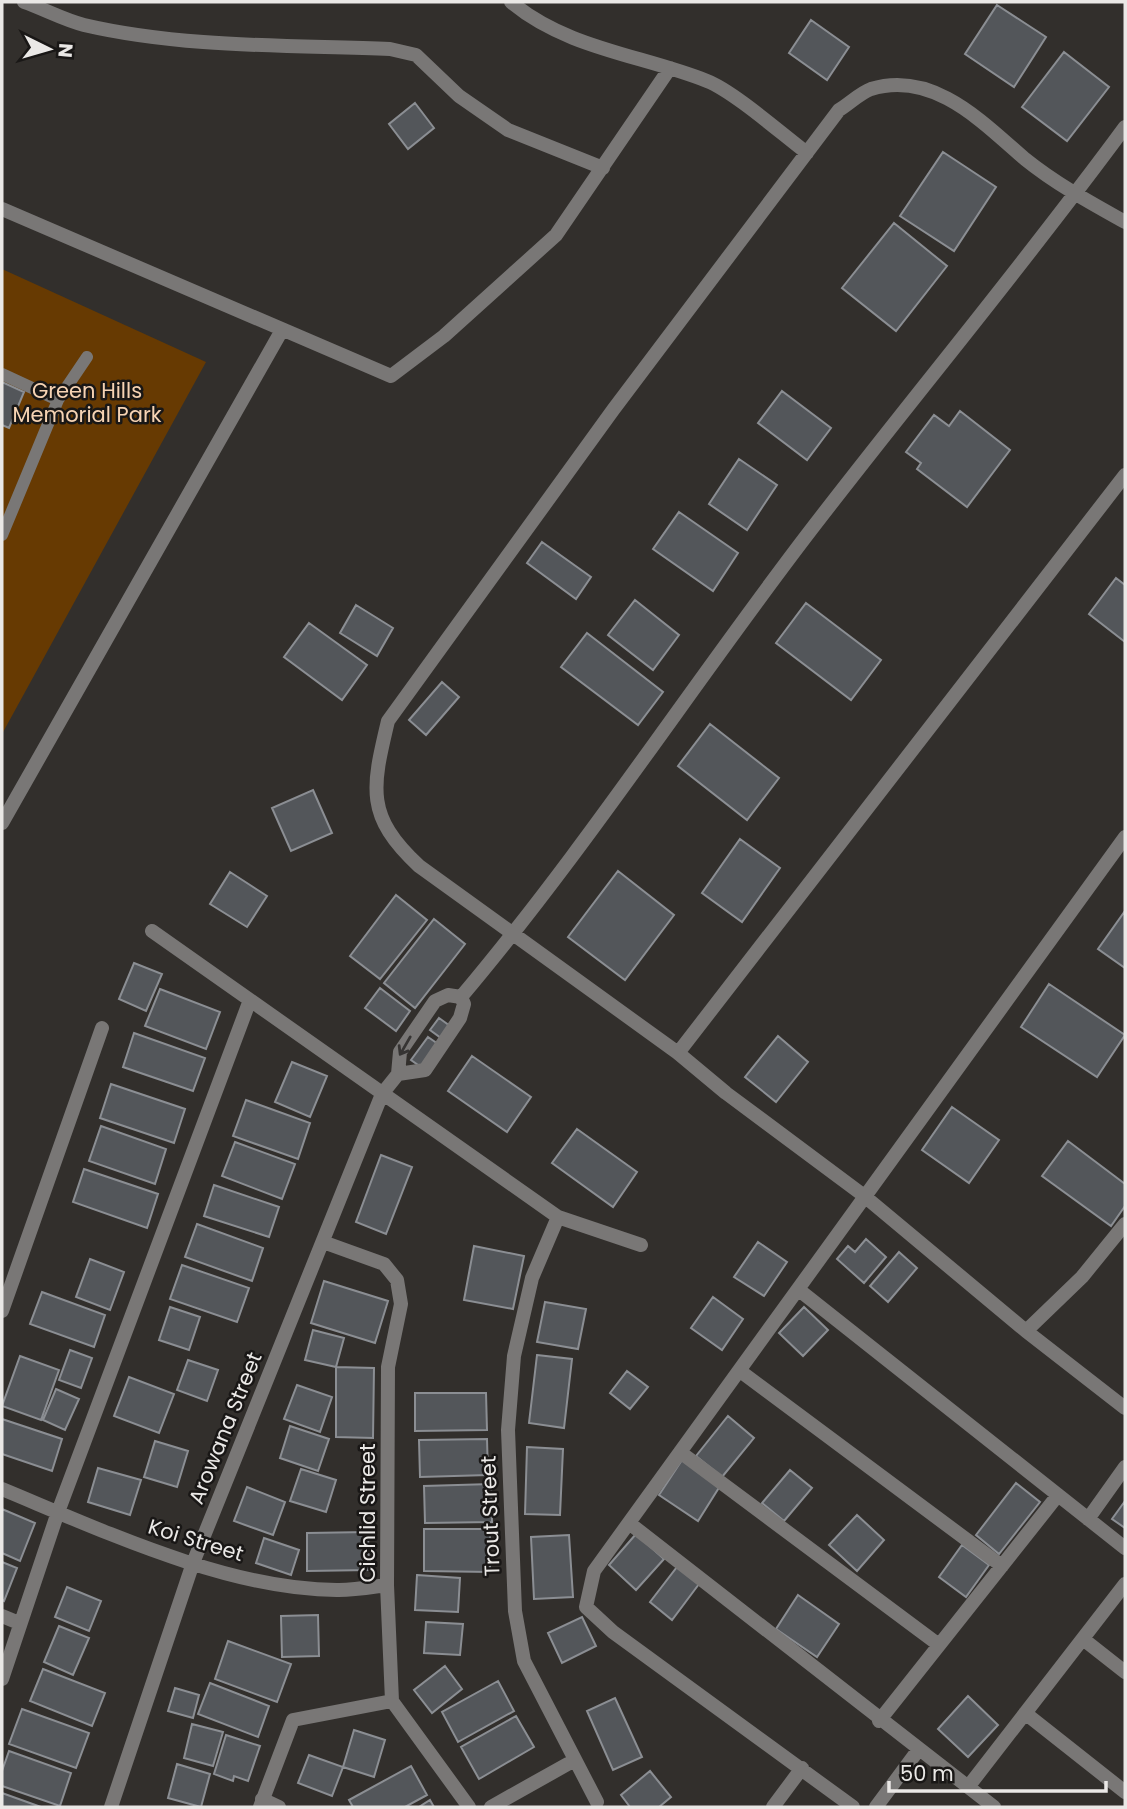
<svg xmlns="http://www.w3.org/2000/svg" width="1127" height="1809" viewBox="0 0 1127 1809" font-family="Poppins,sans-serif">
	<style>
		.green { fill: #673a02 }
		.building { fill: #53565a; stroke: #8b8e93; stroke-width: 2 }
		.lines { fill: none; stroke-linecap: round; stroke-linejoin: round }
		.lane { stroke: #797776; stroke-width: 12 }
		.street { stroke: #797776; stroke-width: 14 }
		.oneway { stroke: #363433 }
		.labels { text-anchor: middle; dominant-baseline: central; stroke-width: 5; stroke-linejoin: round; paint-order: stroke }
		.park-label { font-size: 21px; fill: #f6d3b3; stroke: #191716 }
		.street-label { font-size: 21px; fill: #eae8e6; stroke: #191716 }
	</style>
	<rect width="100%" height="100%" fill="#322f2c"/>
	<path class="green" d="M2,269L206,362L2,734Z"/>
	<path class="building" d="M997,5L1046,37L1014,87L965,54Z
		M811,20L849,47L827,80L789,53Z
		M1064,52L1109,87L1067,141L1022,107Z
		M415,103L434,128L408,149L389,124Z
		M943,152L996,187L954,251L900,216Z
		M894,223L947,266L896,331L842,288Z
		M2,382L24,392L9,428L2,425Z
		M782,391L831,428L807,460L758,423Z
		M960,411L1010,450L967,507L917,469L921,463L906,452L934,415L949,426Z
		M739,459L777,485L747,530L709,504Z
		M679,512L738,553L713,591L653,549Z
		M542,542L591,577L576,599L527,563Z
		M1116,578L1125,585V642L1089,614Z
		M635,600L679,635L653,670L608,635Z
		M806,603L881,660L851,700L776,643Z
		M356,605L393,628L377,656L340,633Z
		M309,623L367,665L342,700L284,657Z
		M587,633L663,692L638,725L561,667Z
		M442,682L459,697L426,735L409,720Z
		M710,724L779,778L747,820L678,766Z
		M313,790L332,833L291,851L272,808Z
		M740,839L780,868L742,922L702,893Z
		M618,871L674,915L625,980L568,937Z
		M230,872L267,896L247,927L210,904Z
		M396,895L427,920L380,979L350,956Z
		M1125,911V968L1098,949Z
		M434,919L465,944L415,1008L384,983Z
		M134,963L162,974L146,1011L119,999Z
		M1049,984L1125,1035L1097,1077L1021,1027Z
		M380,988L410,1011L396,1031L365,1008Z
		M160,989L220,1012L206,1049L145,1026Z
		M439,1018L450,1026L441,1038L430,1030Z
		M134,1033L205,1058L193,1091L123,1067Z
		M778,1036L808,1062L776,1102L745,1077Z
		M428,1037L438,1044L421,1067L411,1060Z
		M472,1056L531,1097L507,1132L448,1091Z
		M292,1062L327,1076L310,1117L275,1102Z
		M111,1084L185,1109L174,1143L100,1118Z
		M246,1100L310,1123L298,1159L233,1136Z
		M952,1107L999,1140L969,1183L922,1150Z
		M101,1126L166,1149L155,1184L89,1161Z
		M577,1129L637,1172L613,1207L552,1163Z
		M1068,1141L1125,1184V1206L1111,1226L1042,1176Z
		M235,1142L295,1164L282,1199L222,1176Z
		M381,1155L412,1167L386,1234L356,1222Z
		M84,1169L158,1194L147,1228L73,1202Z
		M214,1185L279,1207L269,1237L204,1216Z
		M197,1224L263,1248L252,1281L185,1257Z
		M866,1239L886,1257L864,1283L837,1259L848,1246L855,1252Z
		M758,1242L787,1262L764,1296L734,1277Z
		M474,1246L524,1256L513,1309L464,1300Z
		M899,1252L917,1268L888,1302L870,1286Z
		M90,1259L124,1272L110,1310L76,1297Z
		M182,1265L249,1288L237,1322L170,1299Z
		M324,1281L388,1301L375,1343L311,1323Z
		M42,1292L105,1315L94,1347L30,1324Z
		M713,1297L743,1319L722,1350L691,1328Z
		M545,1302L586,1309L578,1349L537,1342Z
		M170,1307L200,1317L189,1350L159,1340Z
		M804,1307L828,1330L803,1356L779,1333Z
		M313,1330L344,1338L336,1367L305,1360Z
		M70,1350L92,1358L81,1388L59,1380Z
		M537,1355L572,1359L564,1428L529,1423Z
		M20,1356L59,1370L41,1420L2,1406Z
		M188,1360L218,1370L207,1401L177,1390Z
		M336,1367L374,1368L373,1438L336,1437Z
		M627,1371L648,1387L630,1409L610,1393Z
		M129,1377L174,1394L159,1433L114,1416Z
		M297,1385L332,1397L320,1432L284,1419Z
		M56,1389L79,1399L65,1430L43,1420Z
		M415,1393H486L487,1430L415,1431Z
		M728,1416L754,1438L722,1477L696,1456Z
		M2,1419L62,1439L52,1471L2,1454Z
		M290,1426L329,1439L318,1471L280,1458Z
		M487,1439L488,1475L420,1477L419,1440Z
		M155,1441L188,1451L177,1487L144,1477Z
		M527,1447L563,1449L560,1515L525,1514Z
		M682,1460L720,1486L698,1521L659,1495Z
		M98,1468L141,1480L130,1515L88,1502Z
		M301,1469L336,1480L326,1512L290,1501Z
		M790,1470L812,1488L784,1521L762,1503Z
		M1016,1483L1040,1502L999,1554L976,1535Z
		M491,1484L492,1522L425,1523L424,1486Z
		M247,1487L285,1502L273,1535L234,1521Z
		M1125,1501V1528L1112,1519Z
		M2,1509L35,1523L20,1561L2,1553Z
		M857,1515L884,1540L857,1571L829,1545Z
		M424,1529H490V1572L424,1571Z
		M368,1532L369,1570L307,1571V1533Z
		M636,1534L664,1559L636,1590L609,1565Z
		M569,1535L573,1597L534,1599L531,1537Z
		M264,1538L299,1550L291,1575L256,1563Z
		M962,1545L989,1565L966,1597L939,1577Z
		M2,1562L17,1568L4,1601L2,1600Z
		M677,1567L699,1584L672,1620L650,1602Z
		M417,1575L460,1578L458,1612L415,1610Z
		M67,1587L101,1601L89,1631L55,1617Z
		M798,1595L839,1624L817,1657L776,1629Z
		M318,1615L319,1656L282,1657L281,1616Z
		M582,1617L596,1646L562,1663L548,1633Z
		M426,1622L463,1624L460,1655L424,1653Z
		M59,1626L89,1638L73,1675L44,1662Z
		M228,1641L291,1664L277,1702L215,1679Z
		M445,1666L462,1689L432,1713L414,1690Z
		M43,1669L105,1693L92,1726L30,1701Z
		M498,1681L514,1711L458,1742L442,1712Z
		M210,1683L269,1706L258,1737L198,1714Z
		M175,1688L199,1695L193,1718L168,1711Z
		M968,1696L998,1725L968,1757L938,1729Z
		M615,1698L642,1757L613,1770L587,1711Z
		M22,1709L89,1733L76,1768L9,1744Z
		M516,1716L534,1747L479,1779L461,1747Z
		M192,1724L223,1732L213,1766L184,1758Z
		M354,1730L385,1740L374,1777L343,1767Z
		M226,1735L260,1746L248,1781L234,1776L233,1781L214,1774Z
		M9,1751L71,1773L60,1806L2,1786V1771Z
		M309,1755L343,1767L332,1796L298,1783Z
		M177,1764L210,1774L201,1807L168,1798Z
		M411,1766L427,1795L405,1807H353L349,1800Z
		M650,1771L671,1797L659,1807H630L621,1795Z
		M2,1793L41,1807H2Z
		M430,1800L434,1807H419Z"/>
	<g class="lines">
		<path class="lane" d="M2,374L58,400
			M2,535L58,400L87,357"/>
		<path class="street" d="M24,2C44,9 64,20 84,25C183,48 289,45 390,49L416,55L459,96L508,130L603,168
			M511,2C567,49 642,55 707,81C733,91 782,134 807,153
			M2,209L391,376L444,336L556,235L670,68
			M1125,222C1091,203 1056,184 1025,159C983,123 934,70 871,89C860,93 849,104 839,110L613,410L388,721C372,788 365,816 419,866L678,1053L726,1093L863,1195L1026,1331L1125,1408
			M2,823L282,330
			M152,931L558,1217L641,1245
			M461,997C585,850 690,688 807,535C912,398 1023,266 1125,127
			M678,1053L1125,475
			M398,1074L425,1070L460,1018L464,1004L461,997
			M398,1074L400,1052L435,1001L448,995L461,997
			M558,1217L532,1278L514,1356L508,1430L515,1611L524,1661L597,1802
			M323,1242L384,1264L397,1280L401,1304L388,1367L387,1585L392,1701L469,1807
			M799,1290L1125,1548
			M2,1311L102,1028
			M1026,1331L1082,1277L1125,1224
			M740,1371L1002,1566
			M680,1452L939,1645
			M2,1489C101,1530 231,1591 339,1590C355,1590 372,1587 387,1585
			M1088,1519L1125,1467
			M629,1523L994,1807
			M2,1616L19,1623
			M1083,1639L1125,1672
			M2,1679L58,1512L250,1000
			M1025,1713L1125,1792
			M879,1721L1058,1495
			M968,1787L1125,1584
			M262,1799L279,1807
			M111,1807L193,1563L382,1094L398,1074
			M260,1807L293,1720L392,1701
			M491,1807L573,1761
			M773,1807L802,1768
			M853,1807L613,1632L586,1607L594,1571L1125,837
			M876,1807L919,1749"/>
	</g>
	<defs><path id="oneway-shaft" d="M-6 0H5M1.5-3L5.5 0L1.5 3" fill="none" stroke-width="1.6" stroke-linecap="round" stroke-linejoin="round" transform="scale(1.75)"/></defs>
	<use class="oneway" href="#oneway-shaft" transform="translate(405 1046) rotate(120)"/>
	<g class="labels">
		<g class="park-label">
			<text x="87" y="390">Green Hills<tspan x="87" dy="24">Memorial Park</tspan></text>
		</g>
		<g class="street-label">
			<text transform="translate(225 1428) rotate(-68)">Arowana Street</text>
			<text transform="translate(367 1513) rotate(-90)">Cichlid Street</text>
			<text transform="translate(490 1516) rotate(-92)">Trout Street</text>
			<text transform="translate(196 1540) rotate(17)">Koi Street</text>
		</g>
	</g>
	<rect width="1127" height="1809" fill="none" stroke="#eae8e6" stroke-width="7"/>
	<g transform="translate(49 49) rotate(95)" stroke="#191716" stroke-width="5" paint-order="stroke">
	<path d="M0-5L12 26L0 18L-12 26Z" fill="#eae8e6"/>
	<text y="-10" font-size="19" font-weight="bold" text-anchor="middle" fill="#eae8e6">N</text>
	</g>
	<path d="M889 1781v10h217v-10" fill="none" stroke="#eae8e6" stroke-width="3.5"/>
	<text x="900" y="1781" font-size="21" fill="#eae8e6" stroke="#191716" stroke-width="5" paint-order="stroke">50 m</text>
</svg>
